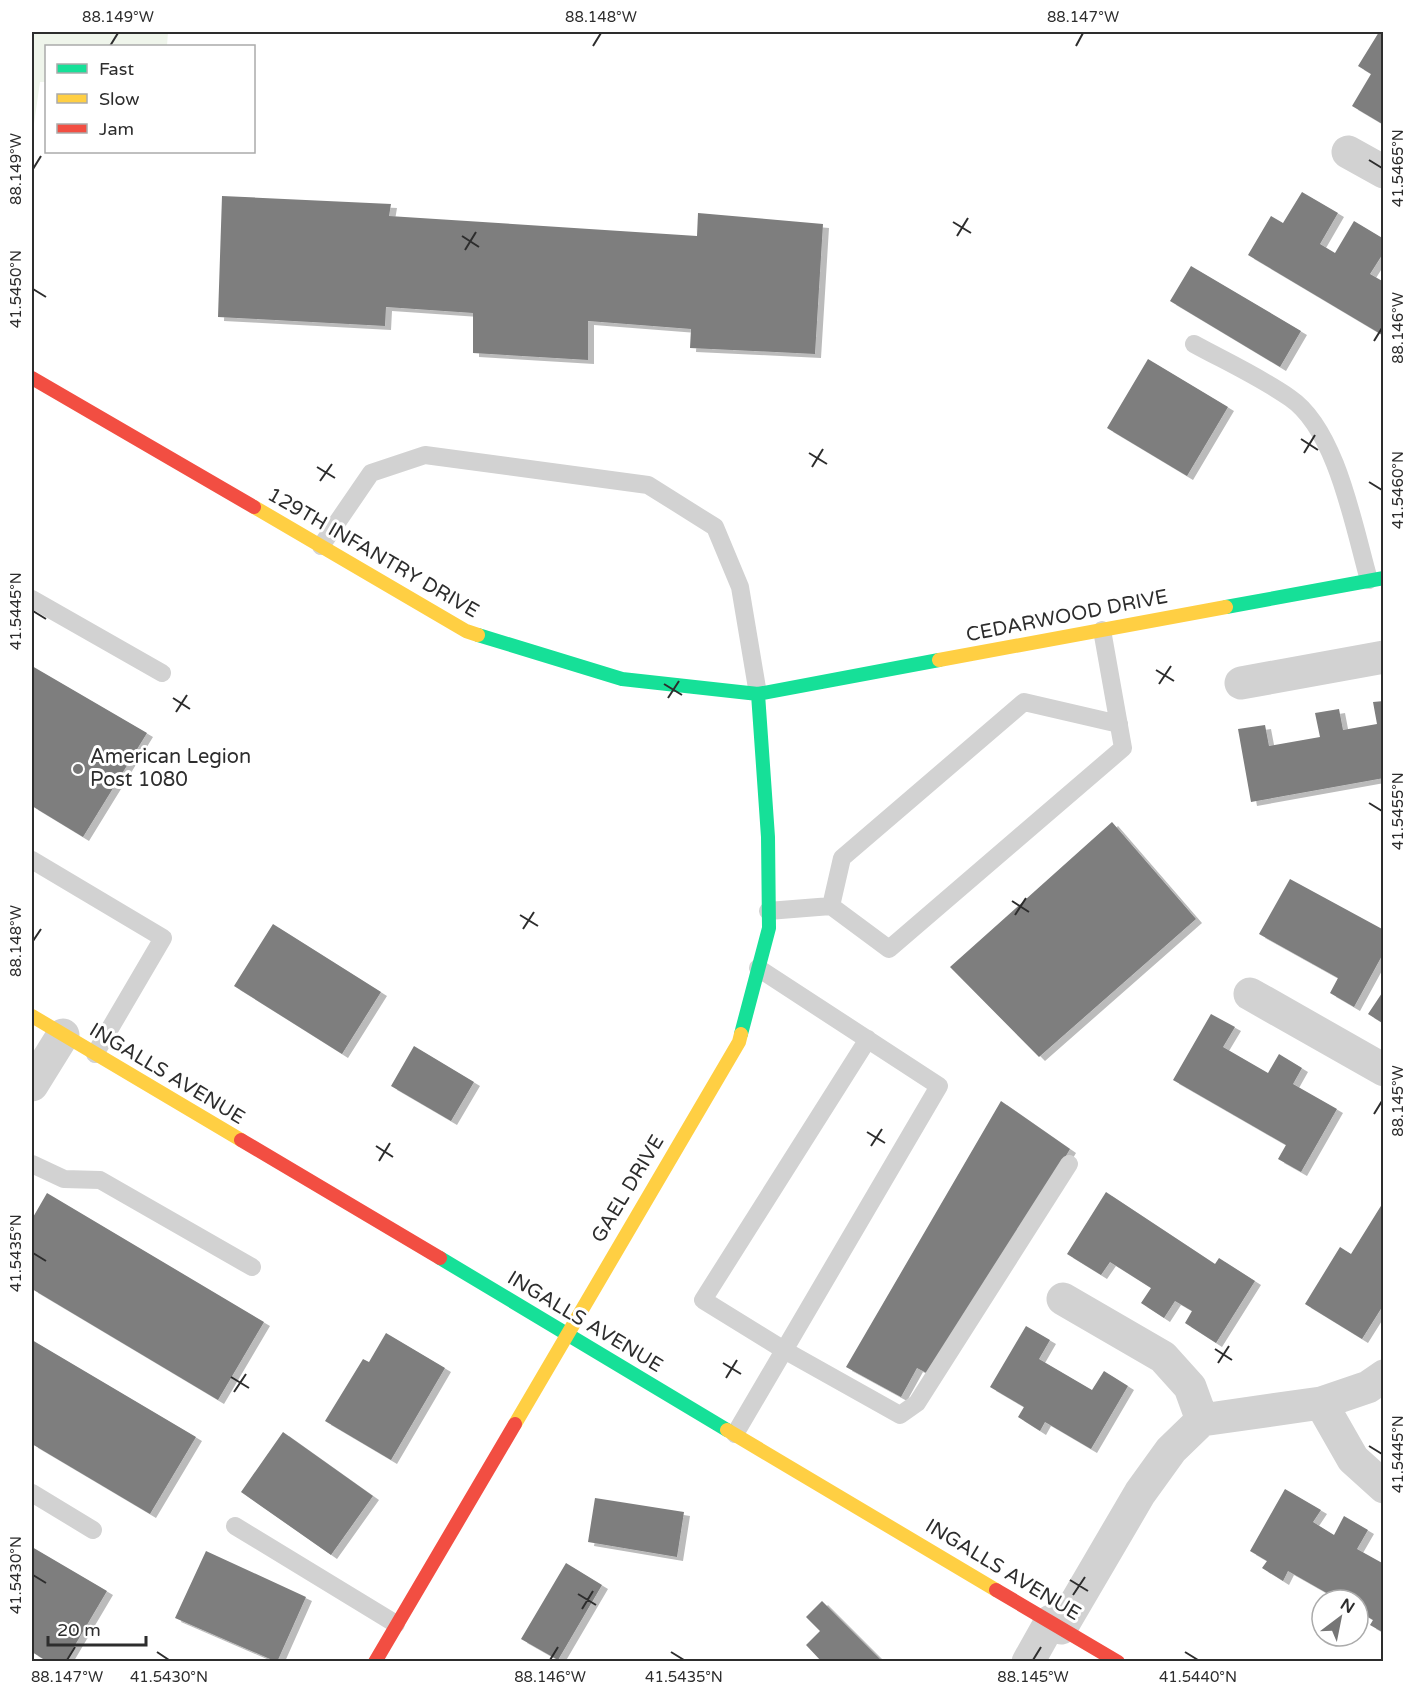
<svg xmlns="http://www.w3.org/2000/svg" width="1415" height="1693" viewBox="0 0 1415 1693" font-family="'Varela Round',sans-serif">
	<style>
		.green { fill: #eff5eb }
		.building { fill: #7e7e7e; filter: url(#shadow) }
		.lines { fill: none; stroke-linecap: round; stroke-linejoin: round }
		.lane { stroke: #d2d2d2; stroke-width: 18 }
		.street { stroke: #d2d2d2; stroke-width: 33 }
		.fast { stroke: #16e098; stroke-width: 14 }
		.slow { stroke: #ffcf43; stroke-width: 14 }
		.jam { stroke: #f24e42; stroke-width: 14 }
		.ticks { fill: none; stroke: #2d2d2d; stroke-width: 2 }
		.poi-dot { fill: #767676; stroke: #fff; stroke-width: 2 }
		.labels { text-anchor: middle; dominant-baseline: central; stroke-width: 6; stroke-linejoin: round; paint-order: stroke }
		.street-label { font-size: 20px; fill: #2d2d2d; stroke: #fff }
		.poi-label { font-size: 20px; fill: #2d2d2d; stroke: #fff; text-anchor: start }
		.neatline { fill: none; stroke: #2d2d2d; stroke-width: 2 }
		.ticks-label { font-size: 15px; text-anchor: middle; fill: #2d2d2d }
	</style>
	<defs>
		<filter id="shadow"><feDropShadow dx="6" dy="4" stdDeviation="0" flood-color="#0004"/></filter>
	</defs>
	<rect width="100%" height="100%" fill="#fff"/>
	<path class="green" d="M32,32H168L167,46H46V82H40L32,138Z"/>
	<path class="building" d="M1379,32H1384V125L1352,106L1371,74L1358,66Z
		M1302,192L1338,213L1320,244L1335,253L1354,221L1384,239V252L1370,274L1384,282V336L1248,255L1271,216L1283,223Z
		M222,196L391,204L389,216L697,236L698,213L823,224L815,354L690,348L691,329L588,321V360L473,353V313L386,307L385,326L218,317Z
		M1191,266L1301,331L1280,367L1170,301Z
		M1148,359L1228,407L1187,476L1107,428Z
		M32,666L147,733L83,837L32,806Z
		M1384,701V778L1251,802L1238,729L1265,725L1269,746L1320,737L1315,713L1339,709L1343,730L1377,724L1373,702Z
		M1112,822L1196,919L1039,1057L950,967Z
		M1290,879L1384,930V952L1354,1007L1330,993L1338,978L1259,934Z
		M273,924L381,992L342,1054L234,986Z
		M1384,990V1024L1368,1014Z
		M1211,1014L1235,1027L1223,1047L1268,1073L1279,1054L1302,1068L1293,1084L1337,1109L1301,1172L1278,1159L1286,1145L1173,1080Z
		M414,1046L474,1082L451,1121L391,1086Z
		M1001,1101L1070,1149L934,1377L917,1368L901,1397L846,1367Z
		M1106,1192L1215,1264L1219,1258L1255,1281L1216,1343L1185,1323L1192,1311L1175,1301L1164,1318L1141,1303L1151,1288L1110,1262L1101,1275L1067,1254Z
		M47,1193L264,1322L218,1400L32,1289V1219Z
		M1384,1201V1304L1362,1339L1305,1304L1340,1247L1351,1254Z
		M1026,1326L1050,1340L1039,1359L1092,1390L1104,1371L1128,1386L1091,1449L1045,1422L1040,1431L1018,1417L1024,1407L990,1387Z
		M386,1333L445,1368L391,1460L325,1421L363,1359L369,1362Z
		M32,1340L196,1437L150,1514L32,1444Z
		M283,1432L373,1496L331,1555L241,1492Z
		M1285,1489L1321,1510L1313,1522L1334,1535L1344,1516L1368,1530L1357,1549L1384,1564V1633L1370,1625L1373,1620L1358,1611V1600H1339L1288,1571L1283,1581L1262,1568L1267,1561L1250,1551Z
		M595,1498L684,1512L677,1557L588,1542Z
		M32,1547L107,1591L65,1662H48L32,1652Z
		M206,1551L306,1597L277,1662L175,1618Z
		M566,1563L602,1585L558,1660L521,1639Z
		M822,1601L883,1662H822L806,1645L820,1631L806,1617Z"/>
	<g class="lines">
		<path class="lane" d="M1194,344C1225,361 1260,377 1290,398C1337,430 1354,528 1369,580
			M321,546L371,473L425,455L648,485L715,527L740,587L758,694
			M32,599L162,673
			M32,860L163,938L95,1054
			M831,906L842,858L1024,702L1119,724
			M768,911L831,906L889,949L1123,748L1102,630
			M868,1039L703,1300L784,1350L900,1415L917,1403L1069,1164
			M32,1164L64,1179L100,1180L252,1267
			M735,1434L939,1086L758,968
			M32,1493L93,1530
			M235,1526L396,1624"/>
		<path class="street" d="M1348,152L1384,172
			M1241,683L1384,657
			M1250,994L1384,1070
			M32,1085L63,1035
			M1063,1299L1163,1357L1190,1387L1202,1420
			M1321,1403L1353,1459L1384,1487
			M1061,1628L1140,1493L1171,1450L1202,1420L1321,1403L1368,1387L1384,1376
			M1028,1662L1051,1621"/>
		<path class="fast" d="M1226,607L1384,578
			M478,635L622,679L758,694L939,660
			M741,1034L769,928L768,837L758,694
			M440,1258L727,1430"/>
		<path class="slow" d="M254,507L466,631L478,635
			M939,660L1226,607
			M32,1016L241,1140
			M515,1424L739,1042L741,1034
			M727,1430L996,1590"/>
		<path class="jam" d="M32,378L254,507
			M241,1140L440,1258
			M996,1590L1118,1662
			M375,1662L515,1424"/>
	</g>
	<path class="ticks" d="M110,46L118,33M593,46L601,33M1076,46L1083,33M1369,160L1382,168M33,169L41,156M953,222L971,233M462,236L479,247M957,236L968,218M465,250L476,232M33,289L46,297M1374,341L1382,328M1301,439L1318,450M809,453L827,464M1304,453L1315,435M317,467L335,478M812,467L823,449M320,481L332,464M1369,482L1382,490M33,611L46,619M1156,670L1174,681M664,684L682,695M1159,684L1171,666M173,698L190,709M668,698L679,681M176,712L187,695M1369,803L1382,811M1012,901L1029,912M520,915L538,926M1015,915L1026,898M523,929L534,912M33,941L41,929M1374,1114L1382,1101M867,1132L885,1143M376,1146L393,1157M871,1146L882,1129M379,1161L390,1143M33,1253L46,1261M1215,1349L1232,1360M723,1363L741,1374M1218,1363L1229,1346M231,1377L249,1388M726,1378L737,1360M234,1392L246,1374M1369,1446L1382,1454M33,1575L46,1583M1070,1580L1088,1591M578,1594L596,1605M1073,1595L1085,1577M582,1609L593,1591M157,1652L169,1660M671,1652L684,1660M1185,1652L1198,1660M67,1660L75,1647M550,1660L558,1647M1033,1660L1041,1647"/>
	<circle class="poi-dot" cx="78" cy="769" r="6"/>
	<g class="labels">
		<g class="street-label">
			<text transform="translate(373 553) rotate(30)">129TH INFANTRY DRIVE</text>
			<text transform="translate(1067 616) rotate(-11)">CEDARWOOD DRIVE</text>
			<text transform="translate(167 1074) rotate(31)">INGALLS AVENUE</text>
			<text transform="translate(628 1189) rotate(-59)">GAEL DRIVE</text>
			<text transform="translate(585 1322) rotate(31)">INGALLS AVENUE</text>
			<text transform="translate(1003 1570) rotate(31)">INGALLS AVENUE</text>
		</g>
		<g class="poi-label">
			<text x="90" y="757">American Legion<tspan x="90" dy="23">Post 1080</tspan></text>
		</g>
	</g>
	<rect width="1415" height="1693" fill="none" stroke="#ffffff" stroke-width="66"/>
	<rect x="45" y="45" width="210" height="108" fill="#ffffff" stroke="#ababab" stroke-width="1.5"/>
	<rect x="57" y="64" width="30" height="9" fill="#16e098" stroke="#ababab" stroke-width="1.5"/>
	<text x="99" y="75" font-size="18" fill="#2d2d2d">Fast</text>
	<rect x="57" y="94" width="30" height="9" fill="#ffcf43" stroke="#ababab" stroke-width="1.5"/>
	<text x="99" y="105" font-size="18" fill="#2d2d2d">Slow</text>
	<rect x="57" y="124" width="30" height="9" fill="#f24e42" stroke="#ababab" stroke-width="1.5"/>
	<text x="99" y="135" font-size="18" fill="#2d2d2d">Jam</text>
	<g transform="translate(1340 1618) rotate(32)"><circle r="28" fill="#ffffff" stroke="#ababab" stroke-width="1.5"/>
	<path d="M0-4.5L10 22L0 15L-10 22Z" fill="#767676"/>
	<text y="-9" font-size="16" font-weight="bold" text-anchor="middle" fill="#2d2d2d">N</text>
	</g>
	<path d="M48 1636v9h98v-9" fill="none" stroke="#2d2d2d" stroke-width="3"/>
	<text x="57" y="1636" font-size="18" fill="#2d2d2d" stroke="#ffffff" stroke-width="4.5" paint-order="stroke">20 m</text>
	<rect x="33" y="33" width="1349" height="1627" class="neatline"/>
	<g class="ticks-label">
		<text x="118" y="22">88.149°W</text>
		<text x="601" y="22">88.148°W</text>
		<text x="1083" y="22">88.147°W</text>
		<text transform="translate(1398 168) rotate(-90)" y="5">41.5465°N</text>
		<text transform="translate(16 169) rotate(-90)" y="5">88.149°W</text>
		<text transform="translate(16 289) rotate(-90)" y="5">41.5450°N</text>
		<text transform="translate(1398 328) rotate(-90)" y="5">88.146°W</text>
		<text transform="translate(1398 490) rotate(-90)" y="5">41.5460°N</text>
		<text transform="translate(16 611) rotate(-90)" y="5">41.5445°N</text>
		<text transform="translate(1398 811) rotate(-90)" y="5">41.5455°N</text>
		<text transform="translate(16 941) rotate(-90)" y="5">88.148°W</text>
		<text transform="translate(1398 1101) rotate(-90)" y="5">88.145°W</text>
		<text transform="translate(16 1253) rotate(-90)" y="5">41.5435°N</text>
		<text transform="translate(1398 1454) rotate(-90)" y="5">41.5445°N</text>
		<text transform="translate(16 1575) rotate(-90)" y="5">41.5430°N</text>
		<text x="67" y="1682">88.147°W</text>
		<text x="169" y="1682">41.5430°N</text>
		<text x="550" y="1682">88.146°W</text>
		<text x="684" y="1682">41.5435°N</text>
		<text x="1033" y="1682">88.145°W</text>
		<text x="1198" y="1682">41.5440°N</text>
	</g>
</svg>
